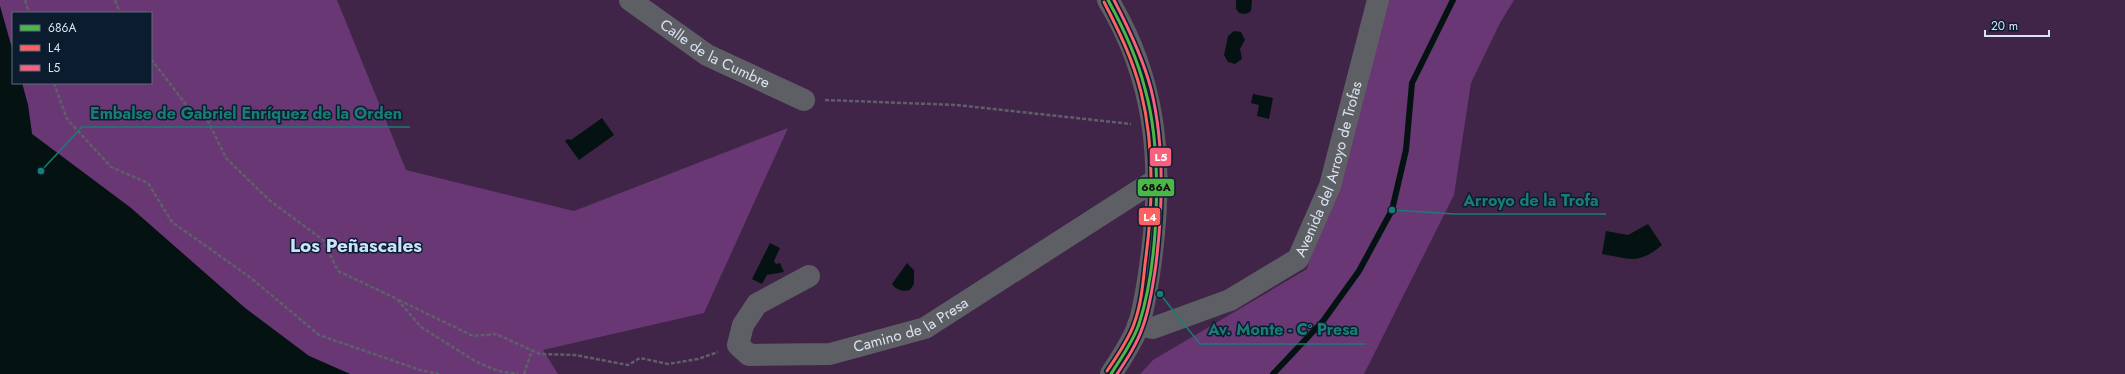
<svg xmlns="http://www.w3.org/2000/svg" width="2125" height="374" viewBox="0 0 2125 374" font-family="Jost,sans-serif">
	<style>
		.green { fill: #402548; fill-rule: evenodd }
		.forest { fill: #683774 }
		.water { fill: #041312 }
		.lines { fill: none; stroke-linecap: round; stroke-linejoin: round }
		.stream { stroke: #041312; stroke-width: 6 }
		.path { stroke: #5d6067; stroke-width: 2.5; stroke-dasharray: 4 2; stroke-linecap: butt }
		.street { stroke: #5e5f65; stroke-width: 22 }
		.bus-1-casing { stroke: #0c1c2f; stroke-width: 6 }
		.bus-2-casing { stroke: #0c1c2f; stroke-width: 6 }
		.bus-3-casing { stroke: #0c1c2f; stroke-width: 6 }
		.bus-1 { stroke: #4ab747; stroke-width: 3 }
		.bus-2 { stroke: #ff6060; stroke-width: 3 }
		.bus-3 { stroke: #f8607d; stroke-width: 3 }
		.labels { text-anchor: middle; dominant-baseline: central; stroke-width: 3; stroke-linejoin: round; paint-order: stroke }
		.street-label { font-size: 15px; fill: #d9e4f1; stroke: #0c1c2f }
		.district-label { font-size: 19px; font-weight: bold; fill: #cce2fc; stroke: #0c1c2f }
		.leader { fill: none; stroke: #197c75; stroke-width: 1.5 }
		.callout-dot { fill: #197c75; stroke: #0c1c2f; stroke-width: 1.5 }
		.callout-label { font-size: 16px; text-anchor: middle; font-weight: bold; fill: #197c75; stroke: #0c1c2f; stroke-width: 3; stroke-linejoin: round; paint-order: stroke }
		.line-badge { stroke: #0c1c2f; stroke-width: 1.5 }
		.badge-label { font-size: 11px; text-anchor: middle; font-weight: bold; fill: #fff }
		.pale-badge-label { font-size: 11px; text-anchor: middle; font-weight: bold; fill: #111 }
	</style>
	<rect width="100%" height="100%" fill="#1d2731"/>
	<path class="green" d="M0,0H2125V374H0ZM13,13H151V83H13Z"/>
	<path class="forest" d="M0,0H337L406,170L574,211L788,128L704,313L543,350L558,374H350L309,356L245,308L131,208L32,134L28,105L22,83H151V13H13V52L0,6Z
		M1385,0H1514L1500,23L1471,83L1454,195L1364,374H1140L1153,360L1307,269Z"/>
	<path class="water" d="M1236,0H1252L1251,11L1246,14L1239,13L1236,9Z
		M0,6L13,52V83H22L28,105L32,134L131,208L245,308L309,356L350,374H0Z
		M1234,31L1241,32L1245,40L1240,49L1242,59L1235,64L1228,62L1224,55L1228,36Z
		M1253,94L1273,98L1269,119L1257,116L1259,105L1251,103Z
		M602,118L614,135L579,160L565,141L568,139L571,140Z
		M1648,224L1662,245C1638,265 1631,259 1602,254L1606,231L1628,235Z
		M770,243L780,248L774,261L776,264L780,263L784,272L767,275L762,284L752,279Z
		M907,263L914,270V284L910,290C903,292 896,290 892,284Z"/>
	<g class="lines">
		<path class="stream" d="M1273,374L1323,321L1359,271L1392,210L1406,150L1412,83L1453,0"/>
		<path class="path" d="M25,0L29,13
			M115,0L120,13
			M151,59L187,106L207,119L226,158L269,200L323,240L338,271L397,299L421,327L475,361L498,371L518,374
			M54,83L67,119L111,167L148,183L172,222L251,278L319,335L420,370L439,374
			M825,100L957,105L1131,124
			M399,300L473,336L496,334L540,354L575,355L628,365L640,358L668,364L698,359L718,352
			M524,374L532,350"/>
		<g class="street">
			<path id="s1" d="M630,0L707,55L804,100"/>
			<path d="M1108,0C1156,79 1163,162 1152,252C1149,276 1146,300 1139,324C1133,341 1121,359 1111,374"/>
			<path id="s2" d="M809,276L757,304L743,325L738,345L749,355L830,354L925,328L1157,179"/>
			<path id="s3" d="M1138,325L1153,328L1230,300L1298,259L1330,186L1378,0"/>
		</g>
		<g class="bus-1-casing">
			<path id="bus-1" d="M1108,0C1124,29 1137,57 1145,89C1163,152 1159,262 1139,324C1133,342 1121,358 1111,374"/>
		</g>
		<g class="bus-2-casing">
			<path id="bus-2" d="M1104,2C1119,31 1133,60 1141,92C1155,148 1153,207 1145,264C1143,284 1141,305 1134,324C1128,341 1117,356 1107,371"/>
		</g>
		<g class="bus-3-casing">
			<path id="bus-3" d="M1114,0C1129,29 1143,58 1151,89C1165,146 1163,206 1156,264C1153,285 1150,307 1143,326C1137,344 1127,359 1117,374"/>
		</g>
		<use href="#bus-1" class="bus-1"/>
		<use href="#bus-2" class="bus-2"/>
		<use href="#bus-3" class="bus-3"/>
	</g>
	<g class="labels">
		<g class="street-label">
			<text stroke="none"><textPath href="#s1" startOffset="101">Calle de la Cumbre</textPath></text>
			<text stroke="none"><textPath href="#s3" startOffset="272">Avenida del Arroyo de Trofas</textPath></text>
			<text stroke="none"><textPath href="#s2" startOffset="287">Camino de la Presa</textPath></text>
		</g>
		<g class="district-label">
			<text x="356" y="245">Los Peñascales</text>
		</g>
	</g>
	<path class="leader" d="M41 171L82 127H410M1392 210L1455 214H1606M1160 294L1200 344H1366"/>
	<g class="callout-dot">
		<circle cx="41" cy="171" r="4"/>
		<circle cx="1392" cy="210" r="4"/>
		<circle cx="1160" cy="294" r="4"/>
	</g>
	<g class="callout-label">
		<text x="246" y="119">Embalse de Gabriel Enríquez de la Orden</text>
		<text x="1531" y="206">Arroyo de la Trofa</text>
		<text x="1283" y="335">Av. Monte - Cº Presa</text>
	</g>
	<g class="line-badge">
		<rect x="1149" y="147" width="23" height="20" rx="4" fill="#f8607d"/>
		<rect x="1137" y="178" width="38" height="19" rx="4" fill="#4ab747"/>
		<rect x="1138" y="207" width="23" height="19" rx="4" fill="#ff6060"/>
	</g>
	<g class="badge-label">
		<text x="1161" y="161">L5</text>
		<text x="1150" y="221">L4</text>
	</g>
	<g class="pale-badge-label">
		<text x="1156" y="191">686A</text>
	</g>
	<rect x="12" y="12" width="140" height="72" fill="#0c1c2f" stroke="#5e6c7d"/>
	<rect x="20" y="25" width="20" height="6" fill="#4ab747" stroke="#5e6c7d"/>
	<text x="48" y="32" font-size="12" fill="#d9e4f1">686A</text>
	<rect x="20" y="45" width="20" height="6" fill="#ff6060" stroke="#5e6c7d"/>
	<text x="48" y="52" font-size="12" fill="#d9e4f1">L4</text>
	<rect x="20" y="65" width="20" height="6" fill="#f8607d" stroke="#5e6c7d"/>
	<text x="48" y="72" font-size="12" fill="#d9e4f1">L5</text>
	<path d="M1985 30v6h64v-6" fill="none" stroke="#d9e4f1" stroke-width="2"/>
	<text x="1991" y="30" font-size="12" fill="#d9e4f1" stroke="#0c1c2f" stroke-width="3" paint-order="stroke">20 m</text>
</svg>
